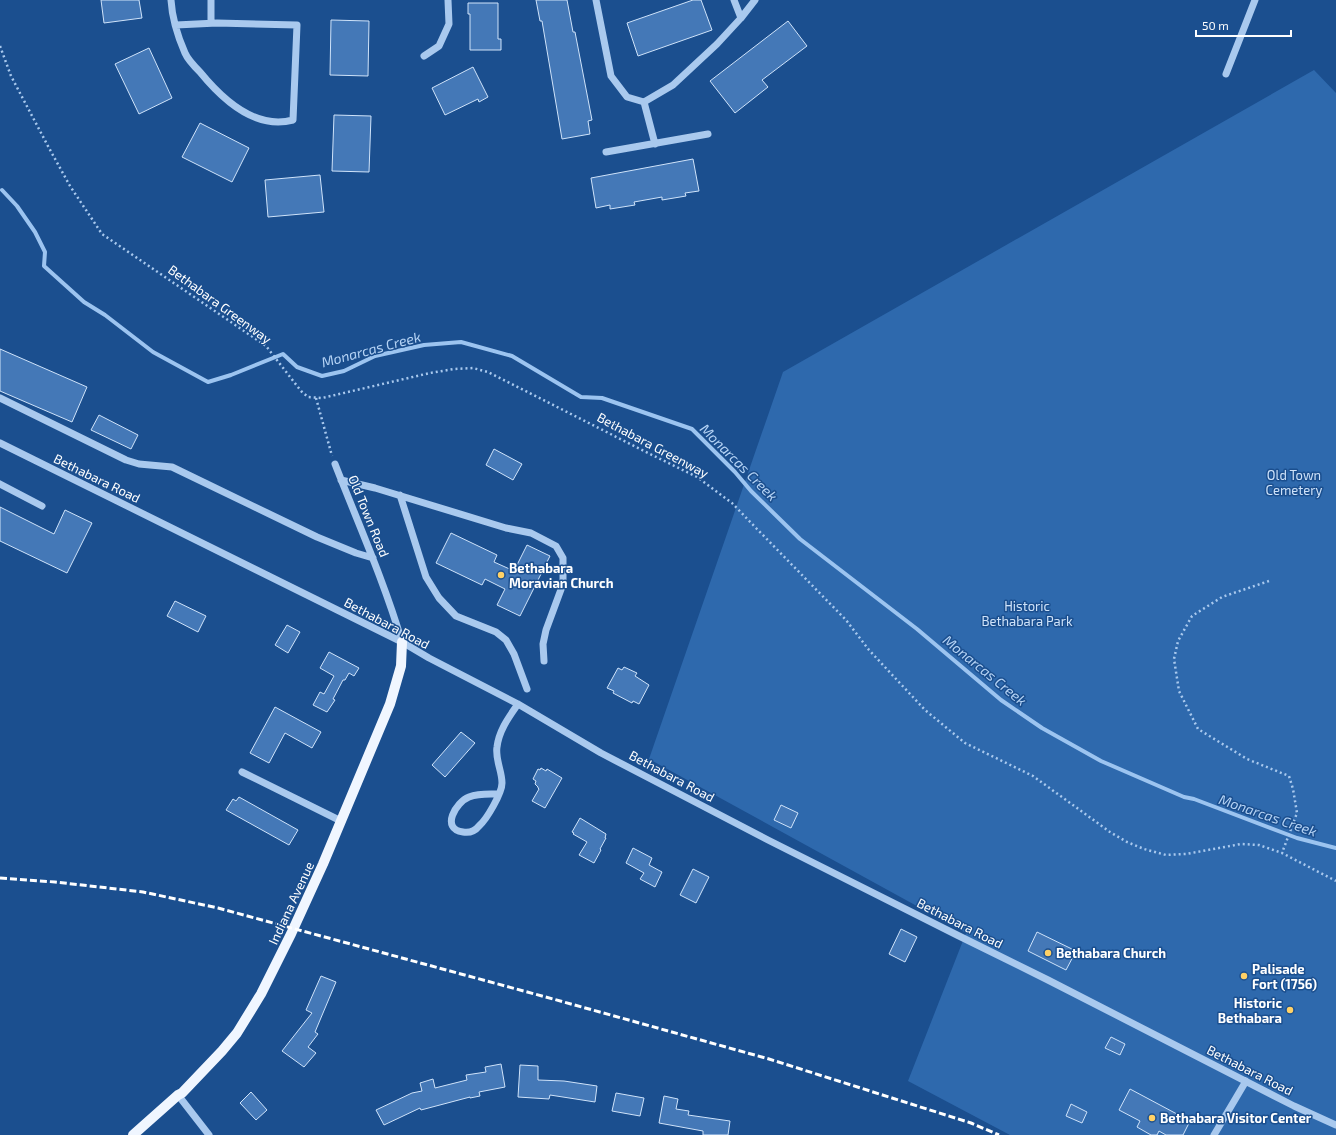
<svg xmlns="http://www.w3.org/2000/svg" width="1336" height="1135" viewBox="0 0 1336 1135" font-family="'Exo 2',sans-serif">
	<style>
		.green { fill: #2e69ad }
		.lines { fill: none; stroke-linecap: round; stroke-linejoin: round }
		.stream { stroke: #9cc4f0; stroke-width: 4 }
		.building { fill: #4478b7; stroke: #cfe3fa }
		.path { stroke: #a9c9ee; stroke-width: 2.5; stroke-dasharray: 2 3; stroke-linecap: butt }
		.minor { stroke: #a9c9ee; stroke-width: 7 }
		.major { stroke: #f0f6ff; stroke-width: 10 }
		.rail { stroke: #fff; stroke-width: 3; stroke-dasharray: 7 3; stroke-linecap: butt }
		.poi-dot { fill: #ffd166; stroke: #1b4f8f; stroke-width: 1.5 }
		.labels { text-anchor: middle; dominant-baseline: central; stroke-width: 3; stroke-linejoin: round; paint-order: stroke }
		.street-label { font-size: 13px; fill: #fff; stroke: #1b4f8f }
		.park-label { font-size: 13px; fill: #cfe3fa; stroke: #1b4f8f }
		.poi-label { font-size: 13px; font-weight: bold; fill: #fff; stroke: #1b4f8f; text-anchor: start }
		.water-label { font-size: 14px; font-style: italic; fill: #b5d3f5; stroke: #1b4f8f }
	</style>
	<rect width="100%" height="100%" fill="#1b4f8f"/>
	<path class="green" d="M1314,70L1336,93V1135H1010L908,1081L966,933L649,759L783,372Z"/>
	<g class="lines">
		<path class="stream" d="M2,190L17,206L35,232L45,252L44,266L84,302L105,315L153,352L208,382L231,375L283,354L297,367L322,376L344,371L375,356L424,345L461,342L512,356L581,397L602,398L692,429L735,472L751,491L800,539L917,629L1001,700L1042,728L1101,761L1184,797L1194,799L1297,838L1336,848"/>
	</g>
	<path class="building" d="M101,0H139L142,18L104,23Z
		M536,0H567L573,32H575L592,120L588,121L590,134L562,139L542,21H540Z
		M693,0H701L712,30L638,56L627,23Z
		M468,3H498V39H501V50H470V14H468Z
		M331,20L369,21L368,76L330,75Z
		M788,21L807,46L762,80L768,87L735,113L710,81Z
		M149,48L172,98L139,114L115,64Z
		M473,67L488,97L479,102L478,99L445,115L432,88Z
		M334,115L371,116L369,172L332,171Z
		M200,123L249,148L232,182L182,157Z
		M693,159L699,191L685,193L686,196L662,200V197L634,202L635,205L610,209V205L596,208L591,178Z
		M320,175L324,212L268,217L265,180Z
		M0,349L87,387L72,422L0,391Z
		M99,415L138,435L131,449L91,430Z
		M494,449L522,464L513,480L486,465Z
		M0,507L54,534L65,510L92,523L67,573L0,541Z
		M451,533L497,555L494,562L514,571L527,545L550,556L520,616L497,605L505,589L485,579L482,585L436,563Z
		M175,601L206,616L198,632L167,616Z
		M287,625L300,632L288,653L275,645Z
		M329,652L359,668L354,676L349,673L345,680H343L333,699L335,700L327,712L313,705L320,692L324,694L334,676L320,668Z
		M624,667L637,673L635,676L649,685L639,704L633,701L632,703L613,693L614,691L607,688L618,668L622,670Z
		M275,707L321,732L312,748L285,733L269,763L250,753Z
		M461,732L475,743L445,777L432,765Z
		M541,768L546,771L547,769L562,778L545,808L532,801L539,789L538,788V787L535,784L536,781L533,779L538,769L540,770Z
		M239,797L298,830L289,845L226,810L233,799L236,801Z
		M781,805L798,813L791,828L774,820Z
		M580,818L606,834L605,838H606L600,849L601,850L594,863L579,855L587,842L573,834L574,833L572,832Z
		M633,848L652,858L649,865L662,872L655,887L640,879L644,873L626,863Z
		M693,869L709,877L696,903L680,895Z
		M901,929L917,937L905,962L889,954Z
		M1037,932L1076,951L1066,970L1028,951Z
		M321,976L336,982L315,1032L318,1034L308,1047L316,1053L304,1067L282,1051L312,1013L306,1010Z
		M1111,1037L1125,1044L1120,1055L1105,1048Z
		M501,1064L505,1087L479,1092L480,1096L470,1098V1097L421,1110L420,1108L384,1125L376,1110L412,1093L422,1091L420,1083L433,1079L435,1088L467,1080L466,1075L486,1072L485,1067Z
		M520,1065L538,1066V1080L564,1081L597,1086L595,1102L550,1095L549,1099L518,1097Z
		M1130,1089L1190,1121L1183,1135H1166L1159,1131L1157,1135H1151L1137,1127L1140,1121L1119,1110Z
		M251,1092L267,1110L256,1120L240,1103Z
		M616,1093L644,1098L640,1116L612,1111Z
		M664,1096L678,1099L676,1109L689,1111L688,1115L730,1121L728,1135H703V1131L659,1123Z
		M1071,1104L1087,1112L1082,1123L1066,1116Z"/>
	<g class="lines">
		<path class="path" d="M0,46L11,76L49,148L70,186L102,234L266,346L301,391L308,397L322,398L430,373L454,369L473,368L488,372L648,453L697,477L732,503L756,528L846,620L869,650L925,710L965,743L1033,776L1110,832L1127,842L1144,849L1166,855L1186,854L1241,844L1259,845L1282,853L1336,881
			M316,398L332,456
			M1269,581L1222,597L1192,616L1178,641L1174,659L1179,691L1198,729L1247,759L1289,776L1293,789L1297,813L1282,853"/>
		<path class="minor" d="M171,0C172,17 178,37 185,53C188,60 195,67 200,72C222,99 256,130 293,120L297,25L217,23L176,25
			M211,0V23
			M596,0L611,76L627,97L644,102L673,85L717,44L741,18L755,0
			M734,0L741,18
			M424,56L439,46L449,24L448,0
			M1226,74L1255,0
			M644,102L655,144
			M606,152L708,134
			M0,398L126,460L139,464L172,467L317,537L356,553L373,558
			M0,443L402,642L429,658L518,704L601,753L647,777L768,840L957,935L1048,980L1294,1106L1336,1125
			M335,464C358,523 384,581 402,642
			M341,480L375,488L506,528L531,533L556,546L563,558V584L546,630L543,644L544,661
			M0,484L42,506
			M400,495L426,577L439,598L456,616L496,632L506,640L514,654L527,689
			M242,772L341,821
			M499,794C488,794 479,793 469,797C456,802 440,829 463,832C469,833 475,831 479,826C487,819 502,793 502,783C502,771 495,759 497,747C499,730 509,717 518,704
			M178,1095L209,1135
			M1214,1135L1246,1081"/>
		<path class="major" d="M133,1135L178,1095L182,1093L222,1051L237,1033L261,994L291,934L323,864L390,704L401,666L402,642"/>
		<path class="rail" d="M0,878L55,882L143,892L218,908L553,999L769,1059L971,1123L999,1135"/>
	</g>
	<g class="poi-dot">
		<circle cx="501" cy="575" r="4"/>
		<circle cx="1048" cy="953" r="4"/>
		<circle cx="1244" cy="976" r="4"/>
		<circle cx="1290" cy="1010" r="4"/>
		<circle cx="1152" cy="1118" r="4"/>
	</g>
	<g class="labels">
		<g class="street-label">
			<text transform="translate(220 304) rotate(36)">Bethabara Greenway</text>
			<text transform="translate(653 445) rotate(28)">Bethabara Greenway</text>
			<text transform="translate(97 478) rotate(26)">Bethabara Road</text>
			<text transform="translate(369 516) rotate(68)">Old Town Road</text>
			<text transform="translate(387 623) rotate(28)">Bethabara Road</text>
			<text transform="translate(672 776) rotate(28)">Bethabara Road</text>
			<text transform="translate(291 903) rotate(-65)">Indiana Avenue</text>
			<text transform="translate(960 923) rotate(27)">Bethabara Road</text>
			<text transform="translate(1250 1070) rotate(27)">Bethabara Road</text>
		</g>
		<g class="park-label">
			<text x="1294" y="475">Old Town<tspan x="1294" dy="15">Cemetery</tspan></text>
			<text x="1027" y="606">Historic<tspan x="1027" dy="15">Bethabara Park</tspan></text>
		</g>
		<g class="poi-label">
			<text x="509" y="568">Bethabara<tspan x="509" dy="15">Moravian Church</tspan></text>
			<text x="1056" y="953">Bethabara Church</text>
			<text x="1252" y="969">Palisade<tspan x="1252" dy="15">Fort (1756)</tspan></text>
			<text x="1282" y="1003" text-anchor="end">Historic<tspan x="1282" dy="15">Bethabara</tspan></text>
			<text x="1160" y="1118">Bethabara Visitor Center</text>
		</g>
		<g class="water-label">
			<text transform="translate(371 349) rotate(-15)">Monarcas Creek</text>
			<text transform="translate(739 462) rotate(45)">Monarcas Creek</text>
			<text transform="translate(985 670) rotate(39)">Monarcas Creek</text>
			<text transform="translate(1268 815) rotate(19)">Monarcas Creek</text>
		</g>
	</g>
	<path d="M1196 30v6h95v-6" fill="none" stroke="#ffffff" stroke-width="2"/>
	<text x="1202" y="30" font-size="12" fill="#ffffff" stroke="#1b4f8f" stroke-width="3" paint-order="stroke">50 m</text>
</svg>
